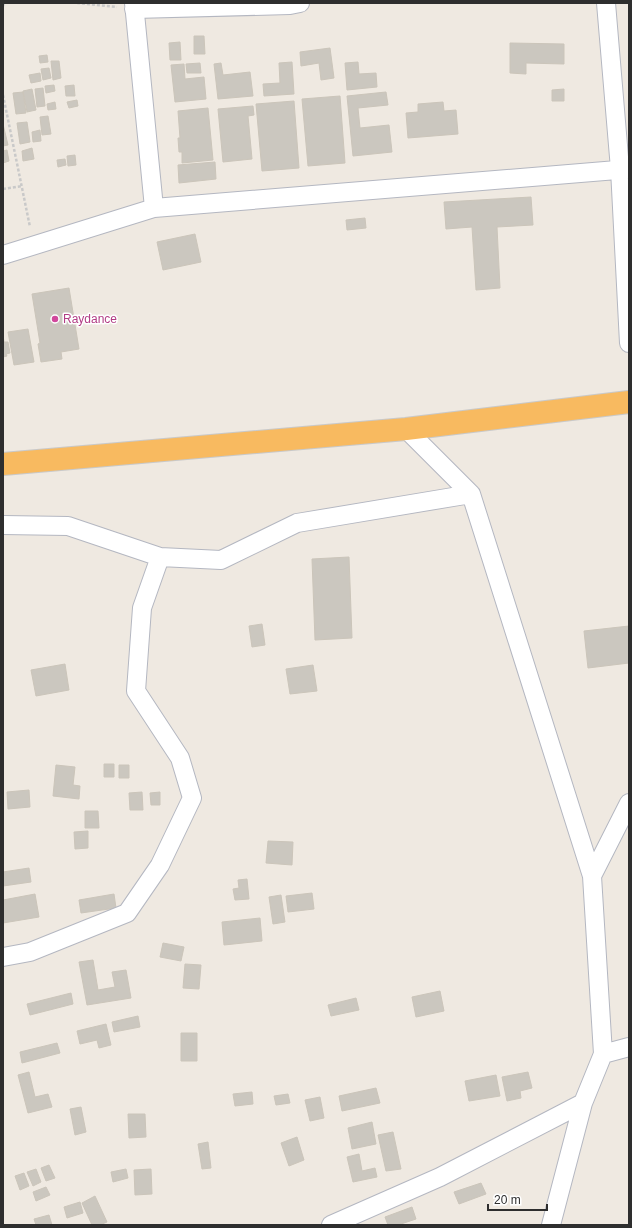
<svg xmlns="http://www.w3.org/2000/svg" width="632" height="1228" viewBox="0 0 632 1228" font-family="Arial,sans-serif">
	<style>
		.building { fill: #cbc7bf; stroke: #cbc5ba }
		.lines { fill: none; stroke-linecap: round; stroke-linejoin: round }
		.minor-casing { stroke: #b4b7c1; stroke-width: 20 }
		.trunk-casing { stroke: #c9c9c9; stroke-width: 24 }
		.path { stroke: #c9c9c9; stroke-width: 2.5; stroke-dasharray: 3 2; stroke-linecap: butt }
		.minor { stroke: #fff; stroke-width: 18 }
		.trunk { stroke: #f8ba60; stroke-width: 22 }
		.hotel-dot { fill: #d1479c; stroke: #fff; stroke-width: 1.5 }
		.labels { text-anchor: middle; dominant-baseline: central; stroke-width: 3; stroke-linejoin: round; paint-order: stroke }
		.hotel-label { font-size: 12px; fill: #b23c85; stroke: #fff; text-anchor: start }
	</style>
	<rect width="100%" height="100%" fill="#efe9e1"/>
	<path class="building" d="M194,36H204L205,54H194Z
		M180,42L181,60H170L169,43Z
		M510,43L564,44V64L526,63V74L510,73Z
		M330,48L334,78L321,80L319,63L301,66L300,52Z
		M47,55L48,62L40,63L39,56Z
		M51,61H59L61,78L53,80Z
		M292,62L294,94L264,96L263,84L280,83L279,63Z
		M358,62L359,74L376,73L377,87L347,90L345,63Z
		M200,63L201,73H187L186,64Z
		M221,63L223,75L250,72L253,96L218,99L214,64Z
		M184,64L185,79L204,77L206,99L175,102L171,65Z
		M49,68L51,78L43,80L41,69Z
		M40,73L41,81L31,83L29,75Z
		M54,85L55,91L46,93L45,86Z
		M74,85L75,96H66L65,86Z
		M43,88L45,106L37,107L35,89Z
		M32,89L36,110L27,112L23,91Z
		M564,89V101H552V90Z
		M23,92L26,113L16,114L13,93Z
		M386,92L388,105L358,108L360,128L389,125L392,152L353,156L347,96Z
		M340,96L345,163L308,166L302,99Z
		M77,100L78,106L69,108L67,102Z
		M294,101L299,168L262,171L256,104Z
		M55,102L56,109L48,110L47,104Z
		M443,102L444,111L456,110L458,134L408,138L406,113L418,112V104Z
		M253,106L254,115L248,116L252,159L223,162L218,109Z
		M208,108L213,160L182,163V152H179L178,138H180L178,111Z
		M48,116L51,134L42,135L40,117Z
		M27,122L30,142L20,144L17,123Z
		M3,124L8,145L3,146Z
		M40,130L41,141L33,142L32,132Z
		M32,148L34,159L23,161L22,151Z
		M7,150L9,161L3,163V151Z
		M75,155L76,165L68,166L67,156Z
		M65,159L66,165L58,167L57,160Z
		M215,162L216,179L179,183L178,165Z
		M531,197L533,225L497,227L500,288L476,290L472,227L446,229L444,202Z
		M365,218L366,228L347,230L346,220Z
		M195,234L201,262L163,270L157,242Z
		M69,288L79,349L61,352L62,359L41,362L38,344L40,343L32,294Z
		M28,329L34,362L14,365L8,332Z
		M3,335L4,342H8L10,353L6,354L7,356L3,357Z
		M349,557L352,638L315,640L312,559Z
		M262,624L265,645L252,647L249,626Z
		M629,626V663L588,668L584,631Z
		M65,664L69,690L36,696L31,670Z
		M313,665L317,691L290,694L286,669Z
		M104,764H114V777H104Z
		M56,765L75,767L73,785L80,786L79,799L53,796Z
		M119,765H129V778H119Z
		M29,790L30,807L8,809L7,792Z
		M142,792L143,810H130L129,793Z
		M160,792V805H151L150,793Z
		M85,811H98L99,828H85Z
		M88,831V848L75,849L74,832Z
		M268,841L293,842L292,865L266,863Z
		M29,868L31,882L3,886V872Z
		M247,879L249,899L235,900L233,889L239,888L238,880Z
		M312,893L314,909L288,912L286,896Z
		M35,894L39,917L3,923V900Z
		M114,894L116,908L81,913L79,900Z
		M281,895L285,922L273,924L269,897Z
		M260,918L262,941L224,945L222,922Z
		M163,943L184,947L181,961L160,957Z
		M93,960L98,990L115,987L112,972L126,970L131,998L87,1005L79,962Z
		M185,964L201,965L199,989L183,988Z
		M440,991L444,1011L416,1017L412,997Z
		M71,993L73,1004L30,1015L27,1004Z
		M356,998L359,1010L331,1016L328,1005Z
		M138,1016L140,1027L114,1032L112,1022Z
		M106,1024L111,1045L99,1048L97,1040L80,1044L77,1031Z
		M181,1033H197V1061H181Z
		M57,1043L60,1053L22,1063L20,1052Z
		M29,1072L35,1097L48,1094L52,1107L28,1113L18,1075Z
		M528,1072L532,1088L520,1091L521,1098L507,1101L502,1077Z
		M496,1075L500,1096L469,1101L465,1081Z
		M376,1088L380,1103L342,1111L339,1096Z
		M252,1092L253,1104L235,1106L233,1094Z
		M288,1094L290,1103L276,1105L274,1096Z
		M320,1097L324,1118L310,1121L305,1100Z
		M81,1107L86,1132L75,1135L70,1109Z
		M128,1114H145L146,1137L129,1138Z
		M372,1122L376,1144L352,1149L348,1128Z
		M393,1132L401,1169L386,1171L378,1135Z
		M297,1137L304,1160L289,1166L281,1143Z
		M208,1142L211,1168L202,1169L198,1144Z
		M359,1154L362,1171L375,1168L377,1177L353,1182L347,1157Z
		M49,1165L55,1178L46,1181L41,1168Z
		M36,1169L41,1182L33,1186L27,1172Z
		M126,1169L128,1178L113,1182L111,1172Z
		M151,1169L152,1194L135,1195L134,1170Z
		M24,1173L29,1186L20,1190L15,1176Z
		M481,1183L486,1194L459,1204L454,1192Z
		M46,1187L50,1195L36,1201L33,1192Z
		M95,1196L107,1222L100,1225H92L82,1203Z
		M80,1202L83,1213L67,1218L64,1207Z
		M412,1207L416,1219L398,1225H388L385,1217Z
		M49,1215L52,1225H36L34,1219Z"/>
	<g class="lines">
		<g class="minor-casing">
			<path id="minor" d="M134,3L154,208
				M606,3L620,169L629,343
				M134,9L290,5L300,3
				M3,255L154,208L629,169
				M406,429L471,494L592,876
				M3,525L68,526L160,557L221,560L297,523L471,494
				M3,957L30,952L127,913L160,865L192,798L180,758L136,691L142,608L160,557
				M603,1054L629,1047
				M331,1225L440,1177L583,1103
				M551,1225L583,1103L603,1054L592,876L629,803"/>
		</g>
		<g class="trunk-casing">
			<path id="trunk" d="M3,464L406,429L629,402"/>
		</g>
		<path class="path" d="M77,3L117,7
			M3,6L4,3
			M3,95L30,227
			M3,189L22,186"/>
		<use href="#minor" class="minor"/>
		<use href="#trunk" class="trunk"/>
	</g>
	<circle class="hotel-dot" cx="55" cy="319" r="4"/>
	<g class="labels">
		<g class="hotel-label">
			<text x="63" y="319">Raydance</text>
		</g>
	</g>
	<rect width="632" height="1228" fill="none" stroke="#2e2e2e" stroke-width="8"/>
	<path d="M488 1204v6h59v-6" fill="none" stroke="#2e2e2e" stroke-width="2"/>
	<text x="494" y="1204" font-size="12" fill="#2e2e2e" stroke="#ffffff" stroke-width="3" paint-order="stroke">20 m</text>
</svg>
